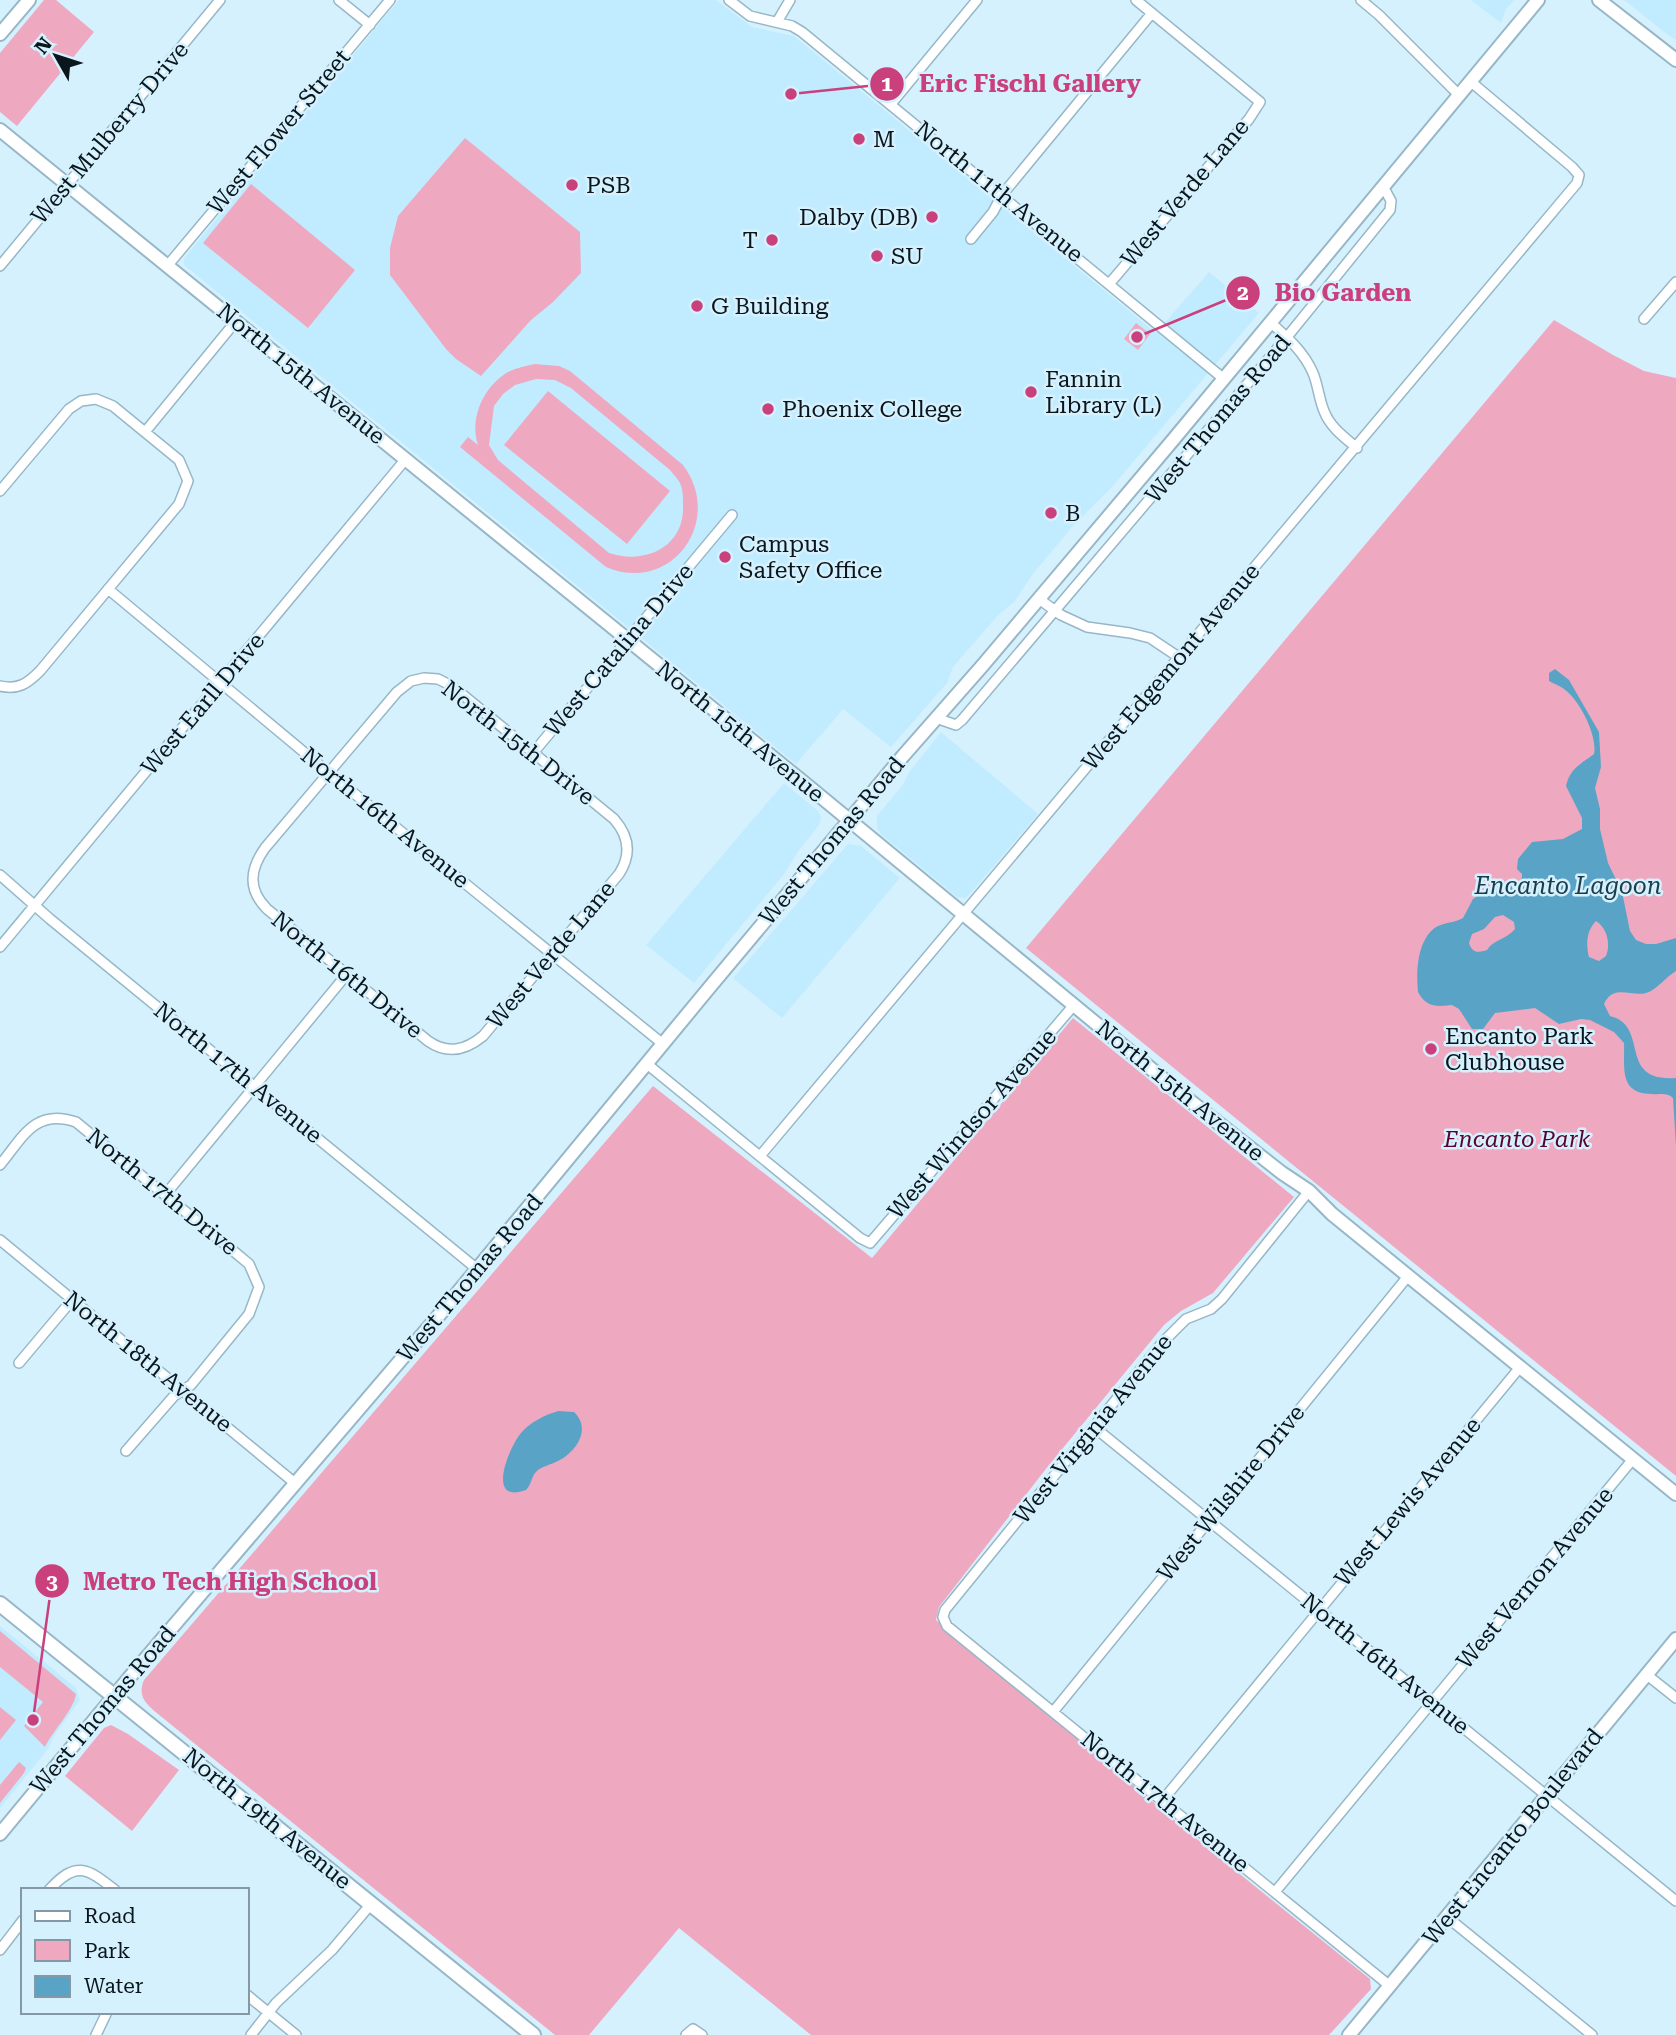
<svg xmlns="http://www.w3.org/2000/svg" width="1676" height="2035" viewBox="0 0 1676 2035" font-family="'Roboto Serif',serif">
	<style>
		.built { fill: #c1ebff }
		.green { fill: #eea9c0; fill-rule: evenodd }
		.water { fill: #59a4c6; fill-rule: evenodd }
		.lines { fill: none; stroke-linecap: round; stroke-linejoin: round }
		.street-casing { stroke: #97b7c7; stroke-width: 12 }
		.secondary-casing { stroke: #97b7c7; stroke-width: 16 }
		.primary-casing { stroke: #97b7c7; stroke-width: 18 }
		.street { stroke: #fff; stroke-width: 9 }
		.secondary { stroke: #fff; stroke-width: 12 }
		.primary { stroke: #fff; stroke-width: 14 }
		.poi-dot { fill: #c9407c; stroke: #d6f1fe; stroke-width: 2.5 }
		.labels { text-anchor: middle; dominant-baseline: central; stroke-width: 5; stroke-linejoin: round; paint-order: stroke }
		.street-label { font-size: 23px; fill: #0a161b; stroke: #d6f1fe }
		.poi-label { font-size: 23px; fill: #0a161b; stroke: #d6f1fe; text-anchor: start }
		.park-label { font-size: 23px; font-style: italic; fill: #59042f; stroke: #d6f1fe }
		.water-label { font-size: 24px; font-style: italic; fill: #1a3c4b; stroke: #d6f1fe }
		.leader { fill: none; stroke: #c9407c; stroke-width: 2.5 }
		.callout-dot { fill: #c9407c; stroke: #d6f1fe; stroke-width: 2.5 }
		.mark-label { font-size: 21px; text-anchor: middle; font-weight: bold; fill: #fff }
		.callout-label { font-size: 24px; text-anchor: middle; font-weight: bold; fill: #c9407c; stroke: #d6f1fe; stroke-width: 5; stroke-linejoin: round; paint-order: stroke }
	</style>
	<rect width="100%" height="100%" fill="#d6f1fe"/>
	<path class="built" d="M399,0H716L752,27L794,36L1156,333L1209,272L1259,313L1112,487L1072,527L1032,575L1014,602L999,614L953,667L947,683L891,747L843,709L796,764L184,265V258Z
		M1471,0H1514L1506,9L1501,23Z
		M1624,0H1676V40L1668,35Z
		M941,732L1038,814L968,896L965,898L957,897L881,834L877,828V816L902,786L910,771Z
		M784,783L818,811L821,817L819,825L799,850L784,874L694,983L646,945Z
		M848,844L861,846L900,878L782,1018L733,978Z
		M0,1626L76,1688L80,1700L56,1733L48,1749L0,1808Z"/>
	<path class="green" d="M44,0H56L94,32L17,126L0,112V53Z
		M465,138L580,232L581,273L553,302L531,320L481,376L456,359L446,349L390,275V248L398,216Z
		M251,184L355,270L308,328L203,243Z
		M1554,320L1613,355L1644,371L1676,378V1476L1026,948Z
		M1136,323L1150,334L1138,350L1124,339Z
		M535,364L559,366L570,371L683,465C725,521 671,595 606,567L460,447L468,437L478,445C469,418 484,386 508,372C516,368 526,366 535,364ZM536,379L555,380L571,388L670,470C673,474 678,479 680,483C683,489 683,498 683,505C685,547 645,565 609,553L498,460L489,445L494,406L503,394L515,385Z
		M548,391L670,491L627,544L504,445Z
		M1073,1018L1294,1197L1213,1293L1181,1311L1164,1325L1045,1470L939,1607L936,1620L1216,1855L1370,1979L1371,1989L1329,2035H811L679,1928L589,2035H555L158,1714C146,1704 137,1696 144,1680L653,1086L872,1258Z
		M0,1631L76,1694C75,1708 52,1732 45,1747L24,1726L43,1702L0,1667Z
		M0,1707L16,1720L0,1740Z
		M111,1725L128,1734L179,1770L132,1831L65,1776L104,1728Z
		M19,1762L26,1768L24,1773L0,1803V1785Z"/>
	<path class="water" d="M1555,669L1569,680L1599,732L1601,767L1595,788L1600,809V829L1608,863L1622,892L1630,931L1636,940L1646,944H1656L1676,938V971C1666,977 1659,987 1649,992C1633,999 1614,982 1604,1004L1610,1016C1651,1026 1616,1082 1676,1078V1146L1673,1098C1666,1092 1661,1095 1652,1094C1618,1094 1625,1067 1624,1043L1614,1032L1590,1020L1581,1019L1559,1024L1535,1008L1495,1013L1483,1029H1472L1459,1009L1452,1005C1436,1007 1426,1007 1418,992C1416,971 1417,940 1436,927C1445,922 1455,923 1463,918L1473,899L1489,888L1504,882L1517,884L1522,878V874L1517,869L1518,859L1532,842L1563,839L1582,829V818L1566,786C1570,768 1581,764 1594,754C1598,736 1579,699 1564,689C1559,685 1554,684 1549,681V673ZM1503,915L1514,922L1515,929C1507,939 1494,939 1487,950C1478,953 1472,953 1469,943L1472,934L1484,929L1495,917ZM1596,921C1607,928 1611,944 1606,956L1599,961L1589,957C1586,945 1586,931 1596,921Z
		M558,1411L574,1412C592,1429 576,1452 558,1461C551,1465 542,1466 537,1471C531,1476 532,1484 526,1490C485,1505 509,1447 521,1433C530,1422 545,1415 558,1411Z"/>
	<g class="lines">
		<g class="street-casing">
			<path id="street" d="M339,0L370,25
				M729,0L750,16L792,26L802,32L1224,379
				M1361,0L1379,15L1459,95
				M777,22L790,0
				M891,104L977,0
				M971,239L993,212L1002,195L1152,13
				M168,265L390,0
				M0,266L220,0
				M1110,283L1249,119L1260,102L1136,0
				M1644,319L1676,282
				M1271,323C1288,338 1304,352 1313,373C1318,385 1319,399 1324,411C1330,427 1344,437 1357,448
				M145,432L236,321
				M0,491L69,409L81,401L96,399L113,406L179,460L188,481L179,504L40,671C27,684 18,690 0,686
				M108,589L329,773L663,1044
				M1039,599L1061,615L1087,627L1130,633L1150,638L1180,658
				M424,678L438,679L452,686L614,819C629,836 632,854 619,874L483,1036C466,1050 448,1055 428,1041L267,909C247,889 250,869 265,848L397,692L411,681Z
				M936,718L956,725L962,720L1287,337L1390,210L1391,201L1383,186
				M533,753L732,515
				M0,875L50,919L477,1269
				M0,947L405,460
				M647,1064L860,1238L870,1243L1074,1005
				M760,1156L1577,183L1579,175L1572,167L1470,81
				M0,1165C23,1137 35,1108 76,1122L237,1254L249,1264L259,1287L249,1314L191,1385L174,1396L126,1451
				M1309,1191L1222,1299L1211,1309L1186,1319L1162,1343L945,1610L943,1617L947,1626L1390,1986
				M165,1195L347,974
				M0,1240L296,1484
				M19,1363L72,1300
				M1094,1427L1676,1901
				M1647,1675L1676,1698
				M1053,1712L1409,1275
				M1162,1801L1521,1366
				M49,1890C76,1860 87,1868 115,1890
				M1275,1892L1633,1459
				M1447,1917L1592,2035
				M0,1950L23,1920
				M247,1995L296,2035
				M96,2035L107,2012
				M251,2035L276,2003L332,1950L371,1904
				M686,2035L693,2029L702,2035"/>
		</g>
		<g class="secondary-casing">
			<path id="secondary" d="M1599,0L1676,60
				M0,34L29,0
				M0,130L803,782L1189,1100L1282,1173L1309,1191L1332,1214L1676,1494
				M0,1834L129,1678L440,1314L709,988L903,756L983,665L1173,440L1538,0
				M1349,2035L1676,1639"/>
		</g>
		<g class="primary-casing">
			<path id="primary" d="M0,1604L533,2035"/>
		</g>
		<use href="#street" class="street"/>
		<use href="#secondary" class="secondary"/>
		<use href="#primary" class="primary"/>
	</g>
	<g class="poi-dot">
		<circle cx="859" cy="139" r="7"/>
		<circle cx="572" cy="185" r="7"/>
		<circle cx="932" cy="217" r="7"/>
		<circle cx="772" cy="240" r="7"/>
		<circle cx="877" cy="256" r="7"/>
		<circle cx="697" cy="306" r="7"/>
		<circle cx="1031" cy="392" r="7"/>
		<circle cx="768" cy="409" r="7"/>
		<circle cx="1051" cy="513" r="7"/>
		<circle cx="725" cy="557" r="7"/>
		<circle cx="1431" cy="1049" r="7"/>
	</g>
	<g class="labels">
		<g class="street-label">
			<text transform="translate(279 132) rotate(-50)">West Flower Street</text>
			<text transform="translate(110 133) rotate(-50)">West Mulberry Drive</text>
			<text transform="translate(999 192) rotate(39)">North 11th Avenue</text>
			<text transform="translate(1185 193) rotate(-50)">West Verde Lane</text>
			<text transform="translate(301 374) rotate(39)">North 15th Avenue</text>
			<text transform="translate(1218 419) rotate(-50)">West Thomas Road</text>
			<text transform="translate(619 650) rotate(-50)">West Catalina Drive</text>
			<text transform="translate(1171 667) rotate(-50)">West Edgemont Avenue</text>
			<text transform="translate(203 704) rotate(-50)">West Earll Drive</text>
			<text transform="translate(740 732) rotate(39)">North 15th Avenue</text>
			<text transform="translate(518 743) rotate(38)">North 15th Drive</text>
			<text transform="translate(385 818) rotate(39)">North 16th Avenue</text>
			<text transform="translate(832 841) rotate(-50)">West Thomas Road</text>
			<text transform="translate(551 955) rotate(-50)">West Verde Lane</text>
			<text transform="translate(347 975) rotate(39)">North 16th Drive</text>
			<text transform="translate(238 1073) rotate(39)">North 17th Avenue</text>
			<text transform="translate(1180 1091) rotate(39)">North 15th Avenue</text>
			<text transform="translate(972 1124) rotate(-49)">West Windsor Avenue</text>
			<text transform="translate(162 1192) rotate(39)">North 17th Drive</text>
			<text transform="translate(470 1278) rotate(-50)">West Thomas Road</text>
			<text transform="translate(148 1362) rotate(39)">North 18th Avenue</text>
			<text transform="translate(1093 1429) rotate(-51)">West Virginia Avenue</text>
			<text transform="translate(1231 1493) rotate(-51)">West Wilshire Drive</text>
			<text transform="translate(1408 1502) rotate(-50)">West Lewis Avenue</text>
			<text transform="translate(1535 1578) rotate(-50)">West Vernon Avenue</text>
			<text transform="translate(1385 1664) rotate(39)">North 16th Avenue</text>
			<text transform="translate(103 1710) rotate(-50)">West Thomas Road</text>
			<text transform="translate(1165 1802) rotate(39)">North 17th Avenue</text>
			<text transform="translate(267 1819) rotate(39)">North 19th Avenue</text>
			<text transform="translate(1513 1837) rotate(-51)">West Encanto Boulevard</text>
		</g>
		<g class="poi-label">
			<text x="873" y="139">M</text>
			<text x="586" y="185">PSB</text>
			<text x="918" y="217" text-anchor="end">Dalby (DB)</text>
			<text x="758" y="240" text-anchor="end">T</text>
			<text x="891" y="256">SU</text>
			<text x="711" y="306">G Building</text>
			<text x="1045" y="379">Fannin<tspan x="1045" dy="26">Library (L)</tspan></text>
			<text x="782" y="409">Phoenix College</text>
			<text x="1065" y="513">B</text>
			<text x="739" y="544">Campus<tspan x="739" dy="26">Safety Office</tspan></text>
			<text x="1445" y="1036">Encanto Park<tspan x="1445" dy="26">Clubhouse</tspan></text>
		</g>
		<g class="park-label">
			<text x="1517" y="1139">Encanto Park</text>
		</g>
		<g class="water-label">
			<text x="1568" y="886">Encanto Lagoon</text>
		</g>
	</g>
	<path class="leader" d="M791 94L887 84M1137 337L1243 293M33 1720L52 1581"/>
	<g class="callout-dot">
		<circle cx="791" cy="94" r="7"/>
		<circle cx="1137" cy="337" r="7"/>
		<circle cx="33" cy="1720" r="7"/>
		<circle cx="887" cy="84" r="18"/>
		<circle cx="1243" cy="293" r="18"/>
		<circle cx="52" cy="1581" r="18"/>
	</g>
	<g class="mark-label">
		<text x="887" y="91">1</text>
		<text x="1243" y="300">2</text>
		<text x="52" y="1589">3</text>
	</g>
	<g class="callout-label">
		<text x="1030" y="92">Eric Fischl Gallery</text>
		<text x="1343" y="301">Bio Garden</text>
		<text x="230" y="1590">Metro Tech High School</text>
	</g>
	<rect x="21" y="1888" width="228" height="126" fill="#d6f1fe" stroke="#8499a3" stroke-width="2"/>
	<rect x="35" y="1911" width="35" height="10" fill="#ffffff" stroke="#8499a3" stroke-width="2"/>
	<text x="84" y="1923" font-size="21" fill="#0a161b">Road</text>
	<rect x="35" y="1940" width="35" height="21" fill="#eea9c0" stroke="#8499a3" stroke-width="2"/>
	<text x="84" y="1958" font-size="21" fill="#0a161b">Park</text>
	<rect x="35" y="1976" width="35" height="21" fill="#59a4c6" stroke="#8499a3" stroke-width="2"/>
	<text x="84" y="1993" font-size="21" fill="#0a161b">Water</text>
	<g transform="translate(56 56) rotate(309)" stroke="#d6f1fe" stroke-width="5" paint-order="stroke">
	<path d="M0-5L12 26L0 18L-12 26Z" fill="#0a161b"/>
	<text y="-10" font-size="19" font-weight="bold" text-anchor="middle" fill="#0a161b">N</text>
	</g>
</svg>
